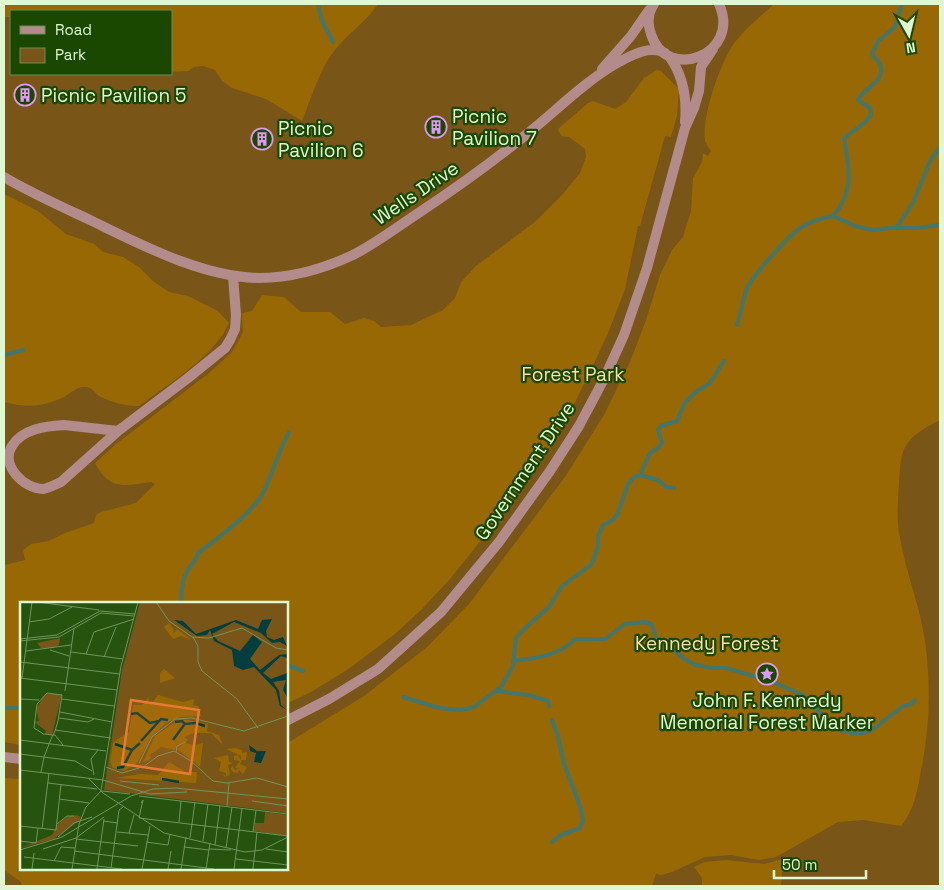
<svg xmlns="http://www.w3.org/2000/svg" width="944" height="890" viewBox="0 0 944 890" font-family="'Space Grotesk',sans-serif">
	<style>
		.green { fill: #795617; fill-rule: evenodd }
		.forest { fill: #976803 }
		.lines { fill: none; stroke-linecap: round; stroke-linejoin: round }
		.stream { stroke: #43766c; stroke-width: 4 }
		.street { stroke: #b38b8b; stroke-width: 10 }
		.labels { text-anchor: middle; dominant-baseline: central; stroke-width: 4.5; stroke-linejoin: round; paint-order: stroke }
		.poi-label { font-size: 19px; fill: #def8d4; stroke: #1a4800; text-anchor: start }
		.street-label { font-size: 19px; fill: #def8d4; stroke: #1a4800 }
		.park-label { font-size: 19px; fill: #fcddaf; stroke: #1a4800 }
		.inset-river { fill: none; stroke: #003e3f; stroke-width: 2.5 }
		.inset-road { fill: none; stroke: #70955d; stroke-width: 1 }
		.view { fill: #e67934; fill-opacity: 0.15; stroke: #e67934; stroke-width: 2.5 }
		.inset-edge { fill: none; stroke: #def8d4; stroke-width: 2.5 }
	</style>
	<rect width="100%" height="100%" fill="#26530e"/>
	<path class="green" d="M4,4H940V886H4ZM11,11H171V74H11ZM21,604H286V869H21Z"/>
	<path class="forest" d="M4,4H378C366,22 348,33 335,50C320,68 311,99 302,121L266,99L232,88L222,81L215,70L203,66L194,67L188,71L171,72V11H11V17H4Z
		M774,4H940V420C929,426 914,433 907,444C900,454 900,469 899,481C898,500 896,519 900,538C906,573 920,606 925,641C931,684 930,728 921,770C918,789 914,811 901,826L863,820L838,822L776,857L759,860L731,855L705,857L672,872L661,875L656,874L652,886H22L21,882L4,870V778L21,779V869H286V744L364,696L427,647L469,604L565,477L604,415L630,362L646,320L660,275L672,250L683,237L691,211L693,178L702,162L703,153L708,156L711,151C709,148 706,145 705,141C701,118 721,60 735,42C746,28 761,16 774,4Z
		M657,70L661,71L679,89L677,116L671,137L665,136L640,226H638L625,289L609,331L591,370L572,408L548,450L494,524L450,579L422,609L395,634L350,668L311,692L286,704V604H21V745L4,742V565L25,560L23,550L31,544L49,541L65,533L94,523L96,515L101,512L136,503L155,484L152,482C126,485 110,492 95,463L116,444L209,373L232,352L243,332L242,313L252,311L262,295L284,297L301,312H330L345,324L364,318L374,321L381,327L411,325L443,310L455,298L461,282L476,266L536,221L562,195L580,173L586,157L585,149L569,137L561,136L558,129L588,103L593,101L615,109L626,102L644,78Z
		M4,194L38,211L66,234L94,244L103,252L123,257L139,267L153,281L169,292L188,296L218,311L229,323C215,356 167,385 139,406C126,406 113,403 101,397C95,394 93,387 85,387C78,386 70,393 64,397C44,407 25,408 4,402Z
		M783,859L781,886H702V878L694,867L704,862L726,860L765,864Z"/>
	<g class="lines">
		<path class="stream" d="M318,4L322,21L333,42
			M833,216L855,226L872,230L889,228H917L940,225
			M896,228L913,203L930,161L940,147
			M737,325C741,314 743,298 747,288C753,277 760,269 768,260C790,236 798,222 833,216C855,191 849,168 844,138L863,124L871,115L870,108L858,100C863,89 884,81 881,68C881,63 875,59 872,54L878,41L895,27L902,4
			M4,355L23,350
			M640,475L658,480L666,487L674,488
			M181,604C181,594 182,580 187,571C191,564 196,562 198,553C215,541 254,511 263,493C273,473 278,452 289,432
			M513,661C535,658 559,656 575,639H605L625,624L645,622L651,624L657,640L674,650L683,658L695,665L712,668H726L770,681L803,695L831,724L842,731L852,733H863L872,730L903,706L911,704L915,700
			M286,665L303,671
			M497,691L528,695L548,701L549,706
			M403,697L439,708L461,710L474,707L501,687L513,666L516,638L523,630L549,607L562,586L592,564L598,546V537L603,525L613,520L618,513L628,484L634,477L640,475L650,453L658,448L662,443L658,430L661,426L677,421L685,402L697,391L709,384L724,361
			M4,708H21
			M552,842L561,835L580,828L583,821L581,809L564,764L558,737L552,720"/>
		<path class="street" d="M654,4C648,13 647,23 651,34C666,83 742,55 719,4
			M669,56C683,75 687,99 685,122
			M602,69L631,36L649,10
			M4,177C31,193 60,206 88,219C140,244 201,277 259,278C292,278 323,269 353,255C375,244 396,228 417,214C455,189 491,163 527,134C557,110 585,81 619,62C632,55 650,45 665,53
			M64,425L118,431L61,482C56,484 49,488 43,489C24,489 0,465 12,446C22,429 46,426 64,425Z
			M118,431L188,378L225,348L230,340L235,329L236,315L233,276
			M286,721L329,699L378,669L441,612L499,542L550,471L579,426L604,379L624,335L647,268L685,128L694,108L699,91L701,67L713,49
			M4,757L21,759"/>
	</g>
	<defs>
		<g id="building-ring" transform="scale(1.125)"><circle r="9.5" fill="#1a4800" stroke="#dd99f4" stroke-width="1.5"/><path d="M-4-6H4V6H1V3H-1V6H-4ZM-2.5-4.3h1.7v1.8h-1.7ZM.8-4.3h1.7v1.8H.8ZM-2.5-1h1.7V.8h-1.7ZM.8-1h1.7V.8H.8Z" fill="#dd99f4"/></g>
		<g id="sight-ring" transform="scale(1.125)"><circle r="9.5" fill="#1a4800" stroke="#dd99f4" stroke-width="1.5"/><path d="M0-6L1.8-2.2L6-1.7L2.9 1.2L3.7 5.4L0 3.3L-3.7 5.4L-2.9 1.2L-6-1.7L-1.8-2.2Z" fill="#dd99f4"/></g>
	</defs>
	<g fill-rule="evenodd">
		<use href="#building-ring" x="25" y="95"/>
		<use href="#building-ring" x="436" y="127"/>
		<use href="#building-ring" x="262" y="139"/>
		<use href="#sight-ring" x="767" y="674"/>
	</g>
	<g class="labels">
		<g class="poi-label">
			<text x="41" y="95">Picnic Pavilion 5</text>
			<text x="452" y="116">Picnic<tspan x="452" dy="22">Pavilion 7</tspan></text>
			<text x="278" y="128">Picnic<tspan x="278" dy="22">Pavilion 6</tspan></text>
			<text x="767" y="700" text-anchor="middle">John F. Kennedy<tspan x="767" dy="22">Memorial Forest Marker</tspan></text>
		</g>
		<g class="street-label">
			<text transform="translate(416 193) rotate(-34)">Wells Drive</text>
			<text transform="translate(525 471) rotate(-56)">Government Drive</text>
		</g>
		<g class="park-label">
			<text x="573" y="374">Forest Park</text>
			<text x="707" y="643">Kennedy Forest</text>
		</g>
	</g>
	<g transform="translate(20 602)">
		<rect width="268" height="268" fill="#26530e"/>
		<path d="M120,0H267V211L84,188L102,68ZM40,36L39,43L33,46H21L17,41ZM25,92H42L32,133L25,132L26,129L14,120L19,119L16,107ZM245,210L267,213V234L234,229L235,221H244ZM56,213L61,215L59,219L34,237L0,246L32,233L38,222L46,215Z" fill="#795617"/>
		<path d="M149,21L154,28L153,32L157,27L172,38L161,34L153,37L144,25ZM144,67L155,76L140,81V71ZM138,93L163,100L174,97L173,103L178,104L181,114L160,115L146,121L131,136L117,161L104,169L93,166L90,160L93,140L109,130L113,103H122L129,95L128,102H131ZM160,117L188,122L187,129L199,133L203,143L191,131H174L164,135L168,138L154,148L141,145L130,153L131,157L123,160L135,134ZM164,141L175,143L183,141L180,165L157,147ZM216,146L222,148V151L227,150L226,158H222L220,162L227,165L223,172L219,168L218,171L213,170L211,167L212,164L215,168L219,166H215L220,159L214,158V154L218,153L221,158V154L206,147ZM208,153L209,160L213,161L208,163L210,173L204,175L203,172L206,174V171L199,169L201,160L194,156ZM149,160L166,170H177L176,181L95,176L121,172L138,173Z" fill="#976803"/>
		<path d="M252,17L246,29L247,35L254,38L263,35L267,44L260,40L252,41L241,31L214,20L192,32L198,39L220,49L233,33L242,40L230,57L240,68L259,53L267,52V56L261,54L243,71L251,77L267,71V95L263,88L266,78L253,80L259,89L261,103L267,108L260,104L256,88L234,65L223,68L214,64L212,48L194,39L190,28L187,33L177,34L154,18L163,19L176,32L216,18L238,27L242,18ZM229,143L237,149H246L241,161L234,160L236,151L230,149Z" fill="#003e3f"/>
		<path class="inset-river" d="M111,112L117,111L130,121L139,119M155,120L162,119L165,122L176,121L185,124M153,138L164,123M121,139L141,117L148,118M95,142L112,148M97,166L103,165L112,148L120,141M142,177L159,180"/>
		<path class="inset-road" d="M17,0L79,8M136,0L149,19L172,35L189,36L222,26L256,46L268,48M9,20L29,17L52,5M173,35L178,44V60L182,69L217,97L238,126M0,37L37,33L80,9L115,12M0,39L39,35L81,11L114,14M30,48L49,54M6,49L51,43M51,50L103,57M66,52L74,30L114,17M84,55L96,25M0,60L100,72M0,76L97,88M2,76L12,0M45,89L54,26M0,97L19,98M42,97L94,104M40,110L92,120M39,116L68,120L74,117M35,128L91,136M0,138L86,149M156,150L157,144L166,140M0,152L55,159L72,169M119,161L132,135L155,117L172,116L224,129L268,114M86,165L102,171L119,166M123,165L138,154L154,149L171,159L193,179L207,181L237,176L268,185M0,168L83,178M21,170L24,155L29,142L32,135L35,129L38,119L42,93L27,91L17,102L14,126L22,131L23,132H25L32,133H35L43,143M74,173L71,157L78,148M68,176L83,191L144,231L225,250L242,248L268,235M83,178L130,192L167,190M100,179L139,183M28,181L77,187M82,189L110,192M119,194L268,212M39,197L69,201M232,199L268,204M121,201L123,198L119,216L268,234M207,204L209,181M83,219L98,221M159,220L161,199M37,222L47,214H54M0,224L36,228L41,182M22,227L29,171M97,230L128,233M233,230L236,208M109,231L114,213M38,235L54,221L72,215M170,236L175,200M56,237L118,244M0,239L16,241L18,226M183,239L188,202M126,240L148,243L150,232M195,243L200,204M164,245L189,248M206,246L212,205M23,247L56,236L84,215M189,247L211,248M246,247L268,250M0,248L42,235L111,194L133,187L155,186L268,197M54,249L194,267M4,255L102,267M216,257L268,263M34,259L41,245L55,246M91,266L99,208L103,205M12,267L14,251M52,267L59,222L66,205L81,189L101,64L118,0M77,267L84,217M122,267L130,224M148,267L151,249M161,267L166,235M186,267L190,241M214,267L222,206M233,267L237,230"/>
		<path class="view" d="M111,98L179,108L170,172L102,162Z"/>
		<rect width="268" height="268" class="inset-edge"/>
	</g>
	<rect width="944" height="890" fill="none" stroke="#def8d4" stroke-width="10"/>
	<rect x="10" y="10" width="162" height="65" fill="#1a4800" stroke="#688e55"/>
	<rect x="20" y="26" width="25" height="8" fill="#b38b8b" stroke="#688e55"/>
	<text x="55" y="35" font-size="15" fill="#def8d4">Road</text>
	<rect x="20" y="48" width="25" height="15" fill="#795617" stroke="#688e55"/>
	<text x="55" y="60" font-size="15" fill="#def8d4">Park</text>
	<g transform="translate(909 35) rotate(172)" stroke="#1a4800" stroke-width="4" paint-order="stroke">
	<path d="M0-4L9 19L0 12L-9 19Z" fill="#def8d4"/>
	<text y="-8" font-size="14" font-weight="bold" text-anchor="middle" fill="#def8d4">N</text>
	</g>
	<path d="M774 870v8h92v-8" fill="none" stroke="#def8d4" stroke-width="2.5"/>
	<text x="782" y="870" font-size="15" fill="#def8d4" stroke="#1a4800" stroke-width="4" paint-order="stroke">50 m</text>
</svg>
